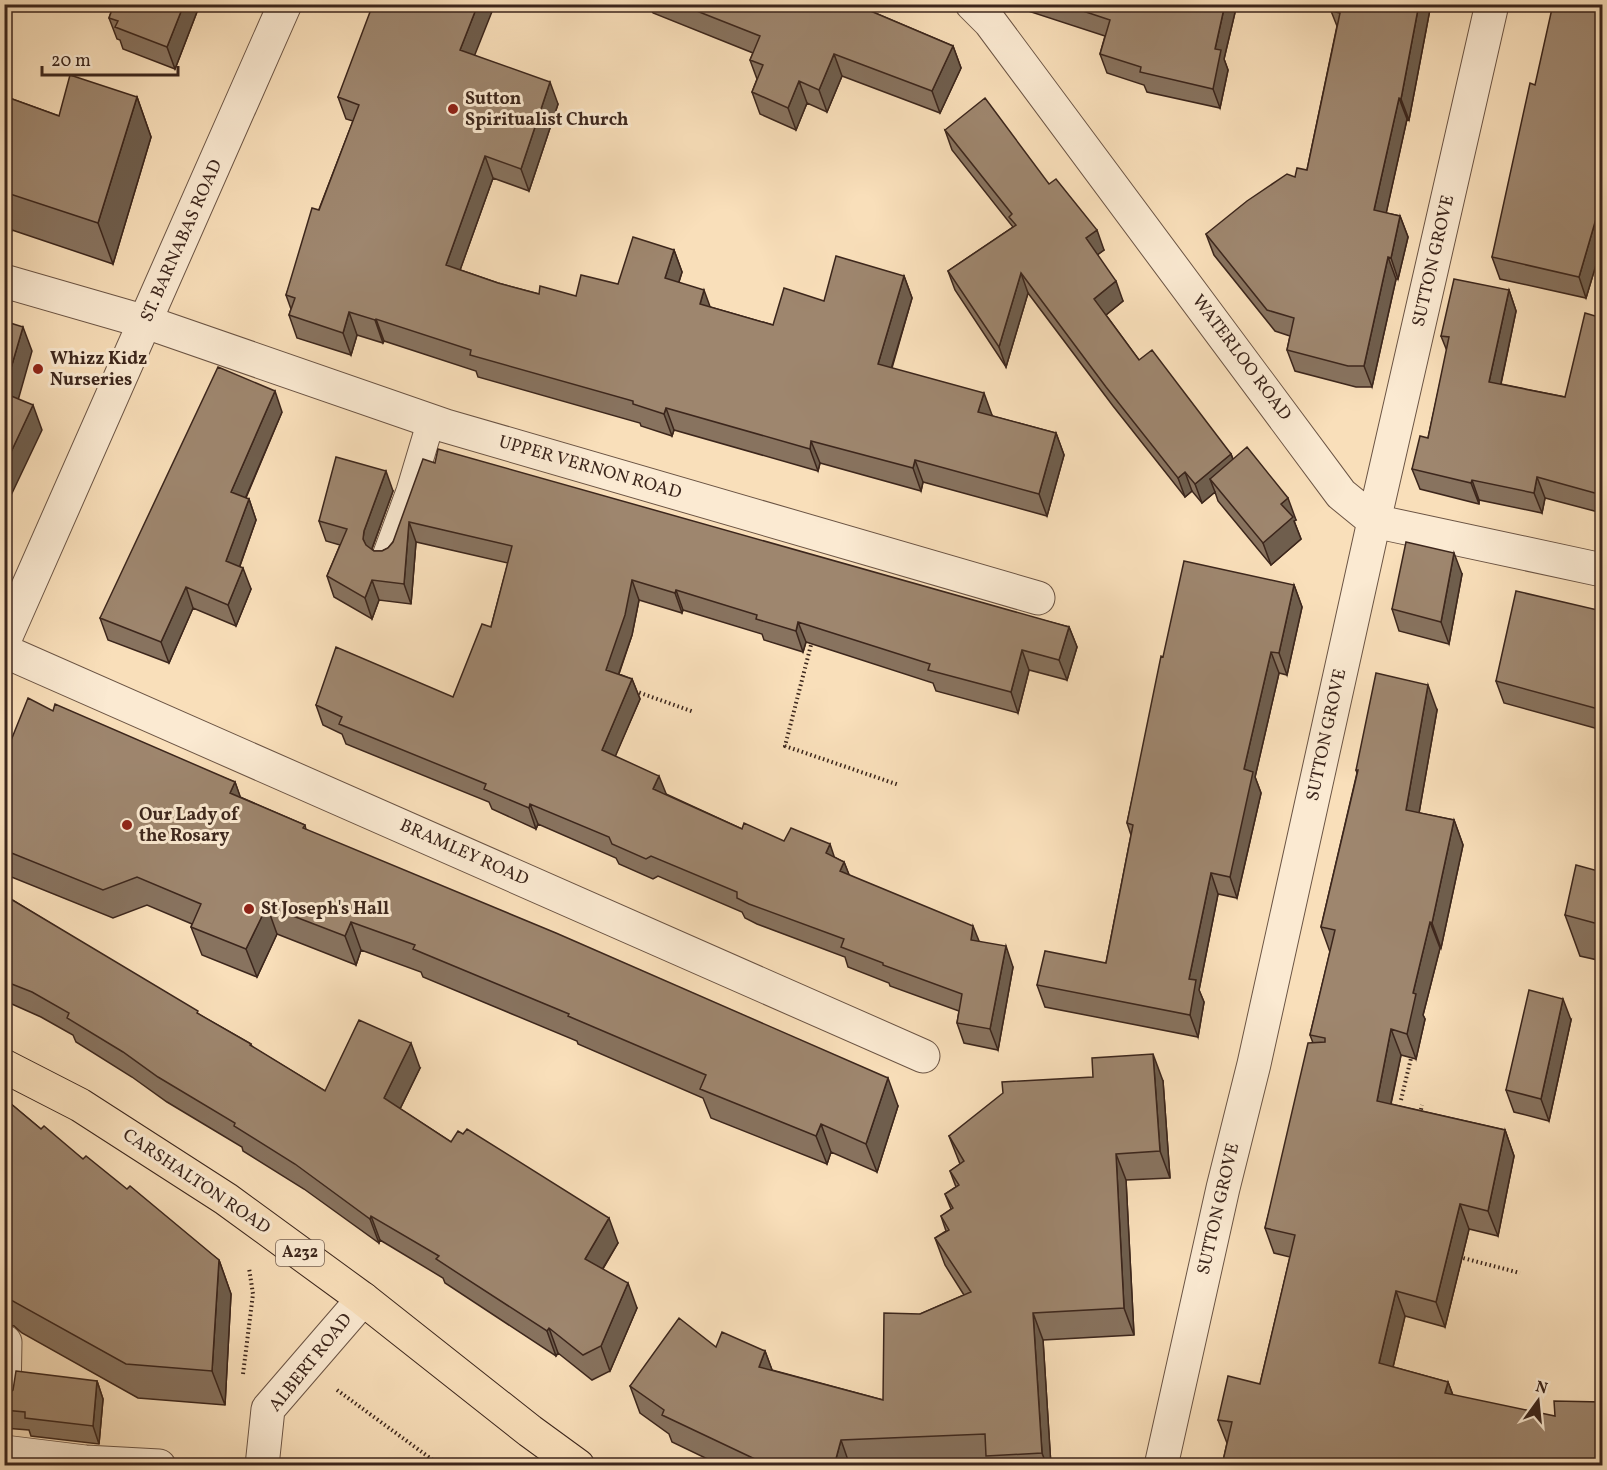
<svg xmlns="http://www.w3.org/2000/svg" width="1607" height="1470" viewBox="0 0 1607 1470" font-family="Vollkorn,serif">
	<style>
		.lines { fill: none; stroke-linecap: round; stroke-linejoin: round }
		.service-casing { stroke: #6b5444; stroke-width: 29 }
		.minor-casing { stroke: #6b5444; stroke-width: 35 }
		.tertiary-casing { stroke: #6b5444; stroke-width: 35 }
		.trunk-casing { stroke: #3c261c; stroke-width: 35 }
		.path { stroke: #3c261c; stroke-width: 4; stroke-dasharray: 1.5 3; stroke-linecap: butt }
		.service { stroke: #fbead2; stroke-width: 27 }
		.minor { stroke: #fbead2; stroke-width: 33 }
		.tertiary { stroke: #fbead2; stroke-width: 33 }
		.trunk { stroke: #f9dfba; stroke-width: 33 }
		.wall { fill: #88735f; stroke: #3c261c; stroke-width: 1.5 }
		.shaded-wall { fill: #6f5e4d; stroke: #3c261c; stroke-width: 1.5 }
		.building { fill: #9e866e; stroke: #3c261c; stroke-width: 1.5 }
		.poi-dot { fill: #8f2418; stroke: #fbead2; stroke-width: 2 }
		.labels { text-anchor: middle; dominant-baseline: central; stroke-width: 6; stroke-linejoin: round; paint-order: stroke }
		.shield { fill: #fbead2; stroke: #756153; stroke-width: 1.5 }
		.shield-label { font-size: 16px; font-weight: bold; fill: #3c261c }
		.poi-label { font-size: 18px; font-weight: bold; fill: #3c261c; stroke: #fbead2; text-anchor: start }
		.street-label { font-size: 18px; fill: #3c261c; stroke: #fbead2 }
	</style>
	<rect width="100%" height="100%" fill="#f9dfba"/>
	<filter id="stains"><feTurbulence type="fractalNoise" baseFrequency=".00333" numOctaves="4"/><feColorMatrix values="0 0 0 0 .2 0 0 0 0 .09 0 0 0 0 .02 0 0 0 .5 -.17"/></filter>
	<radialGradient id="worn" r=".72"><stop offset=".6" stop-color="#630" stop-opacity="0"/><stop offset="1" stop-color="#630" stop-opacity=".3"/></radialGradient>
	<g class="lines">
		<g class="service-casing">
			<path id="service" d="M386,556L410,491L431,421"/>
		</g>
		<g class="minor-casing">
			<path id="minor" d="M972,4L990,22L1341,494L1374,521L1602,570
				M4,281L146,322L446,426L1038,598
				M4,651L923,1056
				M4,1398L5,1342
				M4,1452L85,1462L159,1466
				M262,1466L268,1409L363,1299
				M1161,1466L1223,1188L1254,1064L1374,521L1492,4"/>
		</g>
		<g class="tertiary-casing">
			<path id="tertiary" d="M4,641L285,4"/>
		</g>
		<g class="trunk-casing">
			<path id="trunk" d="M4,1066L80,1105L226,1199L363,1299L530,1431L578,1466"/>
		</g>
		<path class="path" d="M812,641L785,746L899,785
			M635,691L694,712
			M1401,1100L1412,1054
			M1420,1114L1422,1105
			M1459,1257L1520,1273
			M243,1374L253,1294L249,1268
			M337,1390L441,1466"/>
		<use href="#service" class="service"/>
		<use href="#minor" class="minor"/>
		<use href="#tertiary" class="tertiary"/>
		<use href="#trunk" class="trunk"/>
	</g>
	<path class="wall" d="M114,4H200L175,69L123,49L120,40L117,39L109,18Z
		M637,4H854L953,46L961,68L940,113L842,76L827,112L807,103L796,130L760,114L752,92L757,79L750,60L753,53L653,13L651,10Z
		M1026,4H1237L1224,59L1228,70L1220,108L1147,92L1144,85L1107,73L1100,54L1105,36L1028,11Z
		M1325,4H1431L1409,120L1407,119L1386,213L1400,216L1408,237L1398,279H1396L1372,387H1356L1295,371L1287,350L1290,336L1275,331L1214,255L1206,234L1295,177L1307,170L1337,26L1331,11L1332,6Z
		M1602,4V245L1586,298L1500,279L1492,257Z
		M474,55L558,104L529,191L493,178L460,270L498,283L539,294L576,296L618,284L674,250L682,272L679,282L710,307L773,325L824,301L904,276L912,298L892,368L992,415V416L1056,433L1064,455L1047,516L923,482L921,491L820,463L818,471L674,430L672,436L641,426L640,423L478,377L476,371L384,341L383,343L357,335L351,355L297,338L289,315L291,309L286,295L353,121L346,119L338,97Z
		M4,96L59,116L137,97L151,137L113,264L12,230L8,242L4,241Z
		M945,130L1049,184L1104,250L1097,255L1123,301L1106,315L1139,360L1231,454L1233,459L1296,520L1294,521L1301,539L1271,565L1218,501L1215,492L1202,503L1192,491L1185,497L1113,406L1028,293L1006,367L955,290L948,271L1013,227L952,150Z
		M1509,290L1516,311L1501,384L1565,397L1602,318V513L1545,498L1542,513L1479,500V504L1420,489L1412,469L1428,438L1447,351L1441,336Z
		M282,412L246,498L249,499L256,520L240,566L251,589L236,626L193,608L169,663L108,640L100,618Z
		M435,463L1069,627L1077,647L1067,680L1029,670L1018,713L936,691L933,683L806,642L803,652L764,640L762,634L683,610L682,613L639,600L632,635L619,674L632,679L640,699L615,756L666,794L742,829L834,857L844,862L849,875L979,942L1013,967L998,1050L964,1043L957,1023L959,1011L890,986L889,983L848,967L845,957L757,924L745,918L742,912L658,876L653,879L619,864L616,858L538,824L536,829L492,809L489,802L346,744L342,734L323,725L316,705L453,697L491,627L508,563L416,542L411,604L379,600L372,619L334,597L327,576L340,545L326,541L319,521L393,491L372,549L374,551H382L388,548L393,542Z
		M1462,574L1449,644L1399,631L1392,609Z
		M1294,585L1302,607L1287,675L1279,673L1255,777L1261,793L1237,898L1218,894L1199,990L1204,1002L1198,1037L1045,1007L1037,985L1106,963L1131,835L1127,823L1163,657Z
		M1602,611V730L1504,703L1496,681Z
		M1437,710L1419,813L1454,820L1463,845L1441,948H1440L1423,1015L1425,1019L1416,1059L1401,1055L1391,1104L1505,1130L1514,1156L1498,1236L1469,1229L1445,1327L1405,1316L1393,1367L1448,1382L1453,1395L1602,1466H1222L1227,1443L1218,1420L1260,1384L1290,1257L1274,1253L1265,1228L1313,1043L1310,1035L1330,952L1321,927L1357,773L1356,770Z
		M53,711L235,782L240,797L305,825L306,830L898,1106L877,1172L831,1152L827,1164L711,1118L703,1098L578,1044L577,1041L423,977L421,972L361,950L356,965L277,934L257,977L202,955L191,927L192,924L147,905L113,918L4,874V758Z
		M1602,872V961L1580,956L1565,915Z
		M4,895L200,1015L251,1044L252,1047L325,1091L420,1068L400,1109L451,1142L618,1243L603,1269L637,1308L610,1371L592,1380L558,1353L556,1356L445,1283L443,1278L380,1240L379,1243L304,1189L243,1151L242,1147L167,1102L132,1077L76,1042L73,1035L41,1017L5,1001Z
		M1571,1020L1549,1121L1514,1112L1506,1090Z
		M1163,1081L1170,1178L1126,1180L1134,1335L1043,1340L1051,1466H989L988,1461L885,1466H722L672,1442L669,1434L640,1413L630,1386L716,1347L765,1351L772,1370L883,1400L920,1314L964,1295L945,1265L935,1238L946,1231L941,1216L951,1209L945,1194L956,1187L950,1171L960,1164L949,1136Z
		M4,1098L41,1129L83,1159L219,1260L231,1294L225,1405L138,1398L22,1333L14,1326L4,1324Z
		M97,1381L103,1399L99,1444L31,1436L29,1430L4,1428V1397Z"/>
	<path class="shaded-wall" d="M184,4H200L175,69L167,47Z
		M478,4H495L468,72L460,50Z
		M1225,4H1237L1224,59L1228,70L1220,108L1213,89L1215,49Z
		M1419,4H1431L1409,120L1401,99Z
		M953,46L961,68L940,113L932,91Z
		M834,54L842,76L827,112L819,90Z
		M799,81L807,103L796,130L788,108Z
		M550,82L558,104L529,191L521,169Z
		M137,97L151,137L113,264L98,223Z
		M1399,98L1407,119L1382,232L1374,210Z
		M485,156L493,178L454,287L446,265Z
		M4,210L12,230L8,242L4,234Z
		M1598,212L1602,223V245L1586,298L1579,277Z
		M1400,216L1408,237L1398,279L1391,258Z
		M1097,230L1104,250L1093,258L1086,238Z
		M674,250L682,272L673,300L665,278Z
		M1388,257L1396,279L1372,387L1364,366Z
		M1021,273L1028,293L1006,367L999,347Z
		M904,276L912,298L886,386L878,364Z
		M1116,281L1123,301L1101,319L1094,299Z
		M704,290L712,312L700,304Z
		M1509,290L1516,311L1497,402L1489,382Z
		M349,312L357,335L351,355L343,333Z
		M376,319L384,341L383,343L375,320Z
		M23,327L32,351L13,418L4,394V392Z
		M275,391L282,412L239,513L231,492Z
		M984,393L992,415L986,434L978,412Z
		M33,405L42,430L4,510V467Z
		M666,408L674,430L672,436L664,414Z
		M1056,433L1064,455L1047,516L1039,494Z
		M811,441L820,463L818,471L810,449Z
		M1231,454L1238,474L1210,479L1215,492L1202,503L1195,484Z
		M915,460L923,482L921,491L913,468Z
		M386,471L393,491L371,551V559L363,539L364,531Z
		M1185,472L1192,491L1185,497L1178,478Z
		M1537,477L1545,498L1542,513L1534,493Z
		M1472,480L1479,500V504L1471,483Z
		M1288,498L1296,520L1294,521L1301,539L1271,565L1263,543L1281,504Z
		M249,499L256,520L234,582L226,561Z
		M409,522L416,542L411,604L404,584Z
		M1454,553L1462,574L1449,644L1441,622Z
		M243,568L251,589L236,626L228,605Z
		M372,580L379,600L372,619L365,598Z
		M632,580L639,600L632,635L613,690L606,670Z
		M1294,585L1302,607L1287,675L1279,653Z
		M186,587L193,608L169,663L161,642Z
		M676,590L683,610L682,613L675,593Z
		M798,622L806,642L803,652L796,631Z
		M1069,627L1077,647L1067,680L1059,660Z
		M1022,650L1029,670L1018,713L1011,692Z
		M1271,652L1279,673L1255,777L1261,793L1237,898L1230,877L1244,769Z
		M632,679L640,699L609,771L602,750Z
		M1428,685L1437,710L1415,836L1406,810Z
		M659,776L667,796L653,789Z
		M235,782L245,810L230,793Z
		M530,804L538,824L536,829L529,808Z
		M1454,820L1463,845L1441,948L1432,923Z
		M830,844L837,865L826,853Z
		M844,862L852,882L840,871Z
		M1211,873L1218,894L1199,990L1204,1002L1198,1037L1190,1015L1189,979Z
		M267,906L277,934L257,977L246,949Z
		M351,922L361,950L356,965L345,936Z
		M1430,922L1440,948L1423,1015L1425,1019L1416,1059L1407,1034L1413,993Z
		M973,926L981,946L971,940Z
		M1006,946L1013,967L998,1050L990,1029Z
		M1563,999L1571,1020L1549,1121L1541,1099Z
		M1391,1029L1401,1055L1386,1126L1377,1101Z
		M411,1043L420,1068L393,1123L384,1098Z
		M1153,1054L1163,1081L1170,1178L1160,1151Z
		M888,1078L898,1106L877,1172L866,1144Z
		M821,1124L831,1152L827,1164L816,1136Z
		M1505,1130L1514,1156L1498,1236L1488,1211Z
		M1116,1154L1126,1180L1134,1335L1124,1308Z
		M1460,1204L1469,1229L1445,1327L1436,1302Z
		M371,1216L380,1240L379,1243L370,1219Z
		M609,1218L618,1243L594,1283L585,1259Z
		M219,1260L231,1294L225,1405L212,1371Z
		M628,1283L637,1308L610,1371L601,1346Z
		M1396,1291L1405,1316L1388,1388L1379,1363Z
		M1033,1313L1043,1340L1051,1466H1047L1042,1453Z
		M549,1328L558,1353L556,1356L547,1331Z
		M765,1351L775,1378L759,1367Z
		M97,1381L103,1399L99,1444L93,1426Z
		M1448,1382L1457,1407L1445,1393Z
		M841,1440L850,1466H834Z"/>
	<path class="building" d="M114,4H184L167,47L115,27L118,21L109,18Z
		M373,4H478L460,50L550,82L521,169L485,156L446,265L498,283L539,294L540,286L576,296L581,275L618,284L633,237L674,250L665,278L704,290L700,304L773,325L784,288L824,301L836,256L904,276L878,364L984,393L978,412L1056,433L1039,494L915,460L913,468L811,441L810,449L666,408L664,414L633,404V401L470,355L471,350L376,319L375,320L349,312L343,333L289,315L295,298L286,295L312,208L319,210L359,105L338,97Z
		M679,4H854L953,46L932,91L834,54L819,90L799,81L788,108L752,92L763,65L750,60L760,36Z
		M1062,4H1225L1215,49L1221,50L1213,89L1140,72L1141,67L1100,54L1110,20Z
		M1333,4H1419L1401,99L1399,98L1374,210L1400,216L1391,258L1388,257L1364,366H1348L1287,350L1294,318L1267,310L1206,234L1247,201L1287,174L1295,177L1297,168L1307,170L1340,13L1331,11Z
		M1553,4H1602V213L1598,212L1579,277L1492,257L1530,83L1535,85Z
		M70,75L137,97L98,223L4,192V96L59,116Z
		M985,98L1049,184L1056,179L1097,230L1086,238L1116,281L1094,299L1139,360L1152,350L1231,454L1195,484L1185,472L1178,478L1106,387L1021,273L999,347L948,271L1016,225L1009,217L1012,214L945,130Z
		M1454,279L1509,290L1489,382L1565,397L1585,313L1602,318V495L1537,477L1534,493L1472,480L1471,483L1412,469L1420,436L1428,438L1449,337L1441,336Z
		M4,321L23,327L4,392Z
		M218,367L275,391L231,492L249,499L226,561L243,568L228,605L186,587L161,642L100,618Z
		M4,393L33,405L4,467Z
		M1247,447L1288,498L1281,504L1293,517L1263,543L1210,479Z
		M438,449L1069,627L1059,660L1022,650L1011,692L928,670L930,664L798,622L796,631L756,619L757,615L676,590L675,593L632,580L625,615L606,670L632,679L602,750L659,776L653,789L742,829L744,823L784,841L791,828L830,844L826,853L844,862L840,871L973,926L971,940L1006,946L990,1029L957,1023L962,994L883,965V963L841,947L844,939L749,904L737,898V892L651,856L646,859L612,844L609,837L530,804L529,808L484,789L486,784L339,724L342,717L316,705L336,647L453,697L482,624L491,627L512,546L409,522L404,584L372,580L365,598L327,576L347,529L319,521L336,457L386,471L364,531L363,539L366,545L374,551H382L388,548L393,542L423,459L435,463Z
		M1406,542L1454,553L1441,622L1392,609Z
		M1184,561L1294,585L1279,653L1271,652L1244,769L1253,772L1230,877L1211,873L1189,979L1196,980L1190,1015L1037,985L1045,951L1106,963L1133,825L1127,823L1161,656L1163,657Z
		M1516,591L1602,611V710L1496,681Z
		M1376,673L1428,685L1406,810L1454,820L1432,923L1430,922L1413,993L1416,994L1407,1034L1391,1029L1377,1101L1505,1130L1488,1211L1460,1204L1436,1302L1396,1291L1379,1363L1448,1382L1445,1393L1555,1416L1554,1401L1602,1402V1466H1357L1346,1463V1466L1222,1465L1232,1422L1218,1420L1228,1376L1260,1384L1295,1235L1265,1228L1308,1043L1325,1042V1038L1310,1035L1335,930L1321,927L1358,770H1356Z
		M28,698L53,711L55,704L235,782L230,793L305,825L303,828L556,933L888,1078L866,1144L821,1124L816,1136L700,1089L706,1075L568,1016L569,1014L413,949L415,945L351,922L345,936L267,906L246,949L191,927L201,904L137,877L103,890L4,850V758Z
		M1576,865L1602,872V925L1565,915Z
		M4,895L198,1011L197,1013L251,1044L250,1045L325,1091L359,1020L411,1043L384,1098L451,1142L458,1131L463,1134L467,1129L609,1218L585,1259L628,1283L601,1346L583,1355L549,1328L547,1331L436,1259L439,1256L371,1216L370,1219L295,1164L234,1126L235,1123L158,1077L123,1052L67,1018L69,1013L32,992L4,981V957L10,946L4,943Z
		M1529,990L1563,999L1541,1099L1506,1090Z
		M1153,1054L1160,1151L1116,1154L1124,1308L1033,1313L1042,1453L986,1456L985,1434L841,1440L834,1466H774L757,1460L662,1415L664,1410L630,1386L679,1318L716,1347L722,1332L765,1351L759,1367L883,1400L884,1313L920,1314L971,1292L935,1238L949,1230L941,1216L953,1208L945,1194L959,1185L950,1171L964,1161L949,1136L1003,1093L1002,1082L1093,1077L1092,1058Z
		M4,1098L41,1129L44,1126L83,1159L86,1156L127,1189L130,1186L219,1260L212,1371L126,1364L9,1299L4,1294Z
		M16,1371L97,1381L93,1426L25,1418V1412L4,1410V1397L13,1390Z
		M127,1462L191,1463V1466H127Z"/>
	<g class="poi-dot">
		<circle cx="453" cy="109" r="6"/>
		<circle cx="38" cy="369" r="6"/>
		<circle cx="127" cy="825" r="6"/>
		<circle cx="249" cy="909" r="6"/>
	</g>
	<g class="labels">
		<rect class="shield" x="276" y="1240" width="48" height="26" rx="4.5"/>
		<g class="shield-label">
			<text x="300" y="1253">A232</text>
		</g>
		<g class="poi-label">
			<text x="465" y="99">Sutton<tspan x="465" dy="21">Spiritualist Church</tspan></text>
			<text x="50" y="359">Whizz Kidz<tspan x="50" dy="21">Nurseries</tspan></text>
			<text x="139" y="815">Our Lady of<tspan x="139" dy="21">the Rosary</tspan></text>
			<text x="261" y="909">St Joseph's Hall</text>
		</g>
		<g class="street-label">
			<text transform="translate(182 241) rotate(-66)">ST. BARNABAS ROAD</text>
			<text transform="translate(1434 261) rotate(-77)">SUTTON GROVE</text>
			<text transform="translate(1241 358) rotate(53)">WATERLOO ROAD</text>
			<text transform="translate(590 468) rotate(16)">UPPER VERNON ROAD</text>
			<text transform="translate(1327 735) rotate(-78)">SUTTON GROVE</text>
			<text transform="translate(464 853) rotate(24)">BRAMLEY ROAD</text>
			<text transform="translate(196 1182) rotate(34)">CARSHALTON ROAD</text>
			<text transform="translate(1219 1209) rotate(-77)">SUTTON GROVE</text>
			<text transform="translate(311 1363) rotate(-51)">ALBERT ROAD</text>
		</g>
	</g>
	<rect width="1607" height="1470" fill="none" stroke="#f9dfba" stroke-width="24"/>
	<rect x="6" y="6" width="1595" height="1458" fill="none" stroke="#3c261c" stroke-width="3"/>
	<rect x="12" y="12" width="1583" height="1446" fill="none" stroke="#3c261c" stroke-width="1.5"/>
	<g transform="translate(1538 1401) rotate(15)" stroke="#fbead2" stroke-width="4.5" paint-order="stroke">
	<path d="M0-4.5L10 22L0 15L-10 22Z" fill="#3c261c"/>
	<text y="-9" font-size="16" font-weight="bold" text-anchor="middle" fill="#3c261c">N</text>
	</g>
	<path d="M42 66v9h136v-9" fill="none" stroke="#3c261c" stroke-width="3"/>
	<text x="51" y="66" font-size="18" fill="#3c261c" stroke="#fbead2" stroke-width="4.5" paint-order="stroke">20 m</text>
	<rect width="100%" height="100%" filter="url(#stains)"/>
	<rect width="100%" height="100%" fill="url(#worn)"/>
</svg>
